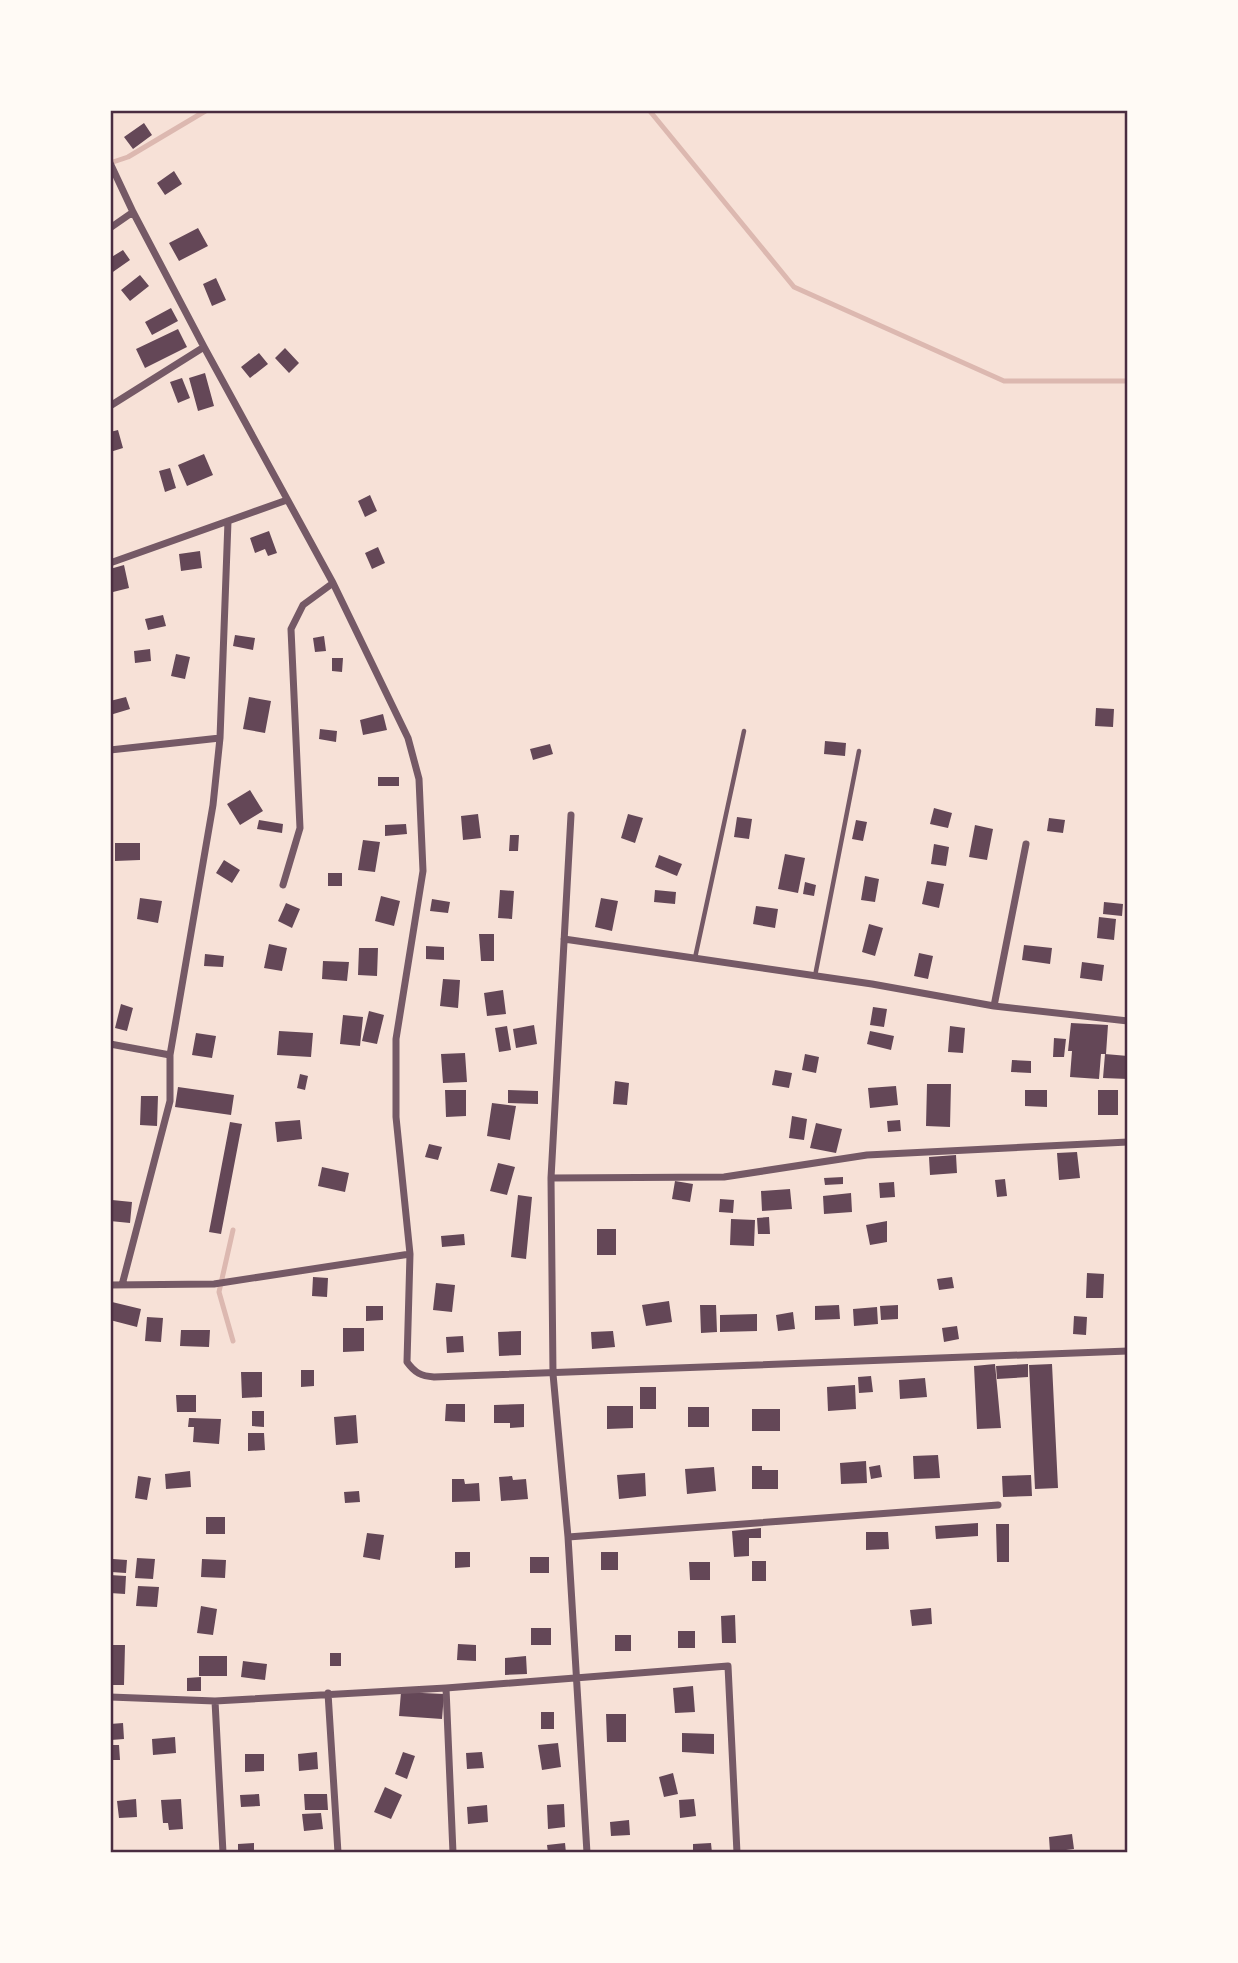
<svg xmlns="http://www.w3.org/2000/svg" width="1238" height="1963" viewBox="0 0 1238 1963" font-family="'Varela Round',sans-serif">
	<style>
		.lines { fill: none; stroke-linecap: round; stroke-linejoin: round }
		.stream { stroke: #dcb8b0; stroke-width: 5 }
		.building { fill: #644757 }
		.service { stroke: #755966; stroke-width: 4.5 }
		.minor { stroke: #755966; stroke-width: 7 }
		.neatline { fill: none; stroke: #4a2c40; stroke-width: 2.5 }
	</style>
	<rect width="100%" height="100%" fill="#f7e1d7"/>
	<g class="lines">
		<path class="stream" d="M649,110L794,287L1004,381H1128
			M110,163L128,157L207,110
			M233,1230L219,1292L233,1341"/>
	</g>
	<path class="building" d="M144,123L152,135L133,149L124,137Z
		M174,171L182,184L165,195L157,183Z
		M198,228L208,246L179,261L169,243Z
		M123,250L130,260L110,274V258Z
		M140,275L149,286L130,301L121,290Z
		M216,278L226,300L212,306L203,284Z
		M171,308L178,321L152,335L145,322Z
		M178,329L187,347L145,368L136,349Z
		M285,348L299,363L289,373L275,358Z
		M259,353L268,364L250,378L241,367Z
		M205,373L214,406L198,411L189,378Z
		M182,378L190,398L178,403L170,382Z
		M118,430L123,448L110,452V432Z
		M204,454L213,475L187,486L178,465Z
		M170,468L176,488L165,492L159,471Z
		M370,495L377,511L365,517L358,501Z
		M269,531L277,553L268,556L265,549L255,553L250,538Z
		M378,547L385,563L372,569L365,553Z
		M200,551L202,568L181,571L179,554Z
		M124,565L129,588L113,592L110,569Z
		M163,615L166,626L148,630L145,619Z
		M235,635L255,638L253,650L233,646Z
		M324,636L326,651L315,652L313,638Z
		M150,649L151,661L135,663L134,651Z
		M176,654L190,657L185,679L171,676Z
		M332,658H343L342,672L332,671Z
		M126,697L130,709L110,715V701Z
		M249,697L271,701L265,733L243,729Z
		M1096,708L1114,709L1113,727L1095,726Z
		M383,714L387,730L363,735L360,720Z
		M320,729L337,731L336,742L319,739Z
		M825,741L846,743L845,756L824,754Z
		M550,744L553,754L533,760L530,749Z
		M378,777H399V786H378Z
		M250,790L263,811L240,825L227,804Z
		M934,808L952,813L948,828L930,824Z
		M478,814L481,838L463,840L461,816Z
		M628,814L643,818L635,843L621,838Z
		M737,817L752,819L749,839L734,837Z
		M1049,818L1065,820L1063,833L1047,831Z
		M259,820L283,824L282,833L257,829Z
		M856,820L867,822L863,841L852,839Z
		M406,824L407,834L385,836V825Z
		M975,825L993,829L987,860L969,857Z
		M510,835H519L518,851H509Z
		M363,840L380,842L375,872L358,870Z
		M115,843H140V860L115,861Z
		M934,844L949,847L946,866L931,864Z
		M785,854L805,858L798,893L778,889Z
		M659,855L682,864L677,876L655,867Z
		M224,860L240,870L232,883L216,873Z
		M328,873H342V886H328Z
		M865,876L879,879L875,902L861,900Z
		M927,881L944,884L939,908L922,904Z
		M805,882L816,885L814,896L803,894Z
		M500,890L514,891L512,919L498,918Z
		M655,890L676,892L675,904L654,902Z
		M381,896L400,901L394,926L375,921Z
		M140,898L162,901L158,923L137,919Z
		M601,898L618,901L612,931L595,927Z
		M432,899L450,902L448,913L430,911Z
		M1104,902L1123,904L1122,916L1103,914Z
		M286,903L300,909L292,928L278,921Z
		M756,906L778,909L775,928L753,924Z
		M1099,917L1116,919L1114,940L1097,938Z
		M869,924L883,928L875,956L862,952Z
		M479,934H494V961H481Z
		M269,944L287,948L282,971L264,968Z
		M1024,945L1052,948L1050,964L1022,960Z
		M426,946L444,947V960L426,959Z
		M359,948H378L377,976L358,975Z
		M919,953L933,956L928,979L914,976Z
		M205,954L224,956L223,967L204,966Z
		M323,961L349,962L347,981L322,979Z
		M1082,962L1104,965L1102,981L1080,978Z
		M443,979L460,980L458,1008L440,1006Z
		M503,990L506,1014L487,1016L484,993Z
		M121,1004L133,1008L127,1031L115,1028Z
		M873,1007L887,1009L884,1027L870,1025Z
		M369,1011L384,1015L377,1044L362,1041Z
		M343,1015L363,1017L360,1046L340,1044Z
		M1071,1023L1108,1025L1106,1054H1101L1099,1079L1070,1077L1072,1051H1068Z
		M534,1025L537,1044L516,1048L513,1029Z
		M507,1026L511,1050L499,1052L495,1028Z
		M950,1026L965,1028L963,1053L948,1052Z
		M279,1031L313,1033L311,1057L277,1055Z
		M870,1031L894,1036L891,1050L867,1044Z
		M196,1033L216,1036L212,1058L192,1055Z
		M1054,1038L1066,1039L1064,1057H1053Z
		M465,1053L467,1082L443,1083L441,1054Z
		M805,1054L819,1057L816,1073L802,1070Z
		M1105,1054L1128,1056V1079L1103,1078Z
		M1012,1060L1031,1061V1073L1011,1072Z
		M775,1070L792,1073L789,1088L772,1085Z
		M300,1074L308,1076L305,1090L297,1088Z
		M615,1081L629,1083L627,1105L613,1104Z
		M927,1084H951L950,1127L926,1126Z
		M896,1086L898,1105L870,1108L868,1088Z
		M178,1087L234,1095L231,1115L175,1107Z
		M445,1090H466V1116L446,1117Z
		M508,1090L538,1091V1104L508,1103Z
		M1025,1090H1047V1107L1025,1106Z
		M1098,1090H1118V1115H1098Z
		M141,1096H158L157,1126L140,1125Z
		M492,1103L516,1106L510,1140L487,1136Z
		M792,1116L807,1119L804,1140L789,1138Z
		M300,1120L302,1139L277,1142L275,1122Z
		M900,1120L901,1131L888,1132L887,1121Z
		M230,1122L242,1124L221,1234L209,1232Z
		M816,1123L842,1129L836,1153L810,1148Z
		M429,1144L442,1147L438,1160L425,1157Z
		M1077,1152L1080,1178L1059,1180L1057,1153Z
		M956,1155L957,1173L930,1175L929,1157Z
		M498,1163L515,1167L507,1195L490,1191Z
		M322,1167L349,1173L345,1192L318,1186Z
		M843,1177V1184L825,1185L824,1178Z
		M1005,1179L1007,1196L997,1197L995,1180Z
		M675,1181L693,1184L690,1202L672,1199Z
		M894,1182L895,1197L880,1198L879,1183Z
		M790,1189L792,1209L762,1211L761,1191Z
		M851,1193L852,1212L824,1214L823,1196Z
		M518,1195L532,1197L526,1259L511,1257Z
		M720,1199L734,1200L733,1213L719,1212Z
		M112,1200L132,1202L130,1223L110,1221Z
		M769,1217L770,1234H758L757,1218Z
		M731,1219L755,1220L754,1246L730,1245Z
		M887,1221V1242L870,1245L866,1225Z
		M597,1229H616V1255H597Z
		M464,1234L465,1245L442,1247L441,1236Z
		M1087,1273L1104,1274L1103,1298H1086Z
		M313,1277L328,1278L327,1297L312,1296Z
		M952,1277L954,1288L939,1290L937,1279Z
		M436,1283L455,1285L452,1312L433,1310Z
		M669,1301L672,1322L646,1326L642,1305Z
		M112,1302L141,1309L137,1327L110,1320Z
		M700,1305H716L717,1332L701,1333Z
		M839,1305L840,1319L815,1320V1306Z
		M898,1305V1319L881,1320L880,1306Z
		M366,1306H383V1320L366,1321Z
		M877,1307L878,1324L854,1326L853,1309Z
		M793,1312L795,1329L778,1331L776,1315Z
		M757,1314V1331L720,1332V1315Z
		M1074,1316L1087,1317L1086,1335L1073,1334Z
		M147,1317L163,1318L161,1342L145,1341Z
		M957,1326L959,1339L944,1342L942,1328Z
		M343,1328H364V1351L343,1352Z
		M181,1330H210L209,1347L180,1346Z
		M521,1331V1355L499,1356L498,1332Z
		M613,1331L615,1347L592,1349L591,1332Z
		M463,1336L464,1352L447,1353L446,1337Z
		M995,1364L1001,1428L977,1429L974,1366Z
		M1028,1364V1377L997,1379L996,1366Z
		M1052,1364L1058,1488L1035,1489L1029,1365Z
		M301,1370H314V1386L301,1387Z
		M241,1372H262V1397L242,1398Z
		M871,1376L873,1392L859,1393L858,1377Z
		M925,1378L927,1397L900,1399L899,1380Z
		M855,1385L856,1409L828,1411L827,1387Z
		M640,1387H656V1409H640Z
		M176,1395H196V1412H177Z
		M446,1404H465V1422L445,1421Z
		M524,1404V1427L510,1428V1423H494V1405Z
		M607,1406H633V1428L607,1429Z
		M688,1407H709V1427H688Z
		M752,1409H780V1431H752Z
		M252,1411H264V1427L252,1426Z
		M356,1415L358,1443L336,1445L334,1417Z
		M189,1418L221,1419L219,1444L193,1442L194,1427H188Z
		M248,1433H264L265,1450L248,1451Z
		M938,1455L940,1478L914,1479L913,1456Z
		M866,1461L867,1483L841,1484L840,1463Z
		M880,1465L882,1477L871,1479L869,1467Z
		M752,1466H762V1470H778V1489H752Z
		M714,1467L716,1491L687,1494L685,1469Z
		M190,1471L191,1487L166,1489L165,1474Z
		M645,1473L646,1496L619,1499L617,1475Z
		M1031,1475L1032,1496L1003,1497L1002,1476Z
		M138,1476L151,1478L147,1500L135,1498Z
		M512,1476L513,1480L526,1479L528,1499L501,1501L499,1477Z
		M452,1479H464L465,1484L479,1483L480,1501L452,1502Z
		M359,1491L360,1502L345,1503L344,1492Z
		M206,1517H225V1534H206Z
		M978,1523V1536L936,1539L935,1526Z
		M996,1524H1009V1562H997Z
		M761,1528V1538H749V1556L734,1557L732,1531Z
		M866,1532H888L889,1549L866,1550Z
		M367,1533L384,1535L380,1560L363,1557Z
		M455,1552H470V1567L455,1568Z
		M601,1552H618V1570H601Z
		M530,1557H549V1573H530Z
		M137,1558L155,1559L153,1579L135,1578Z
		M113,1559L127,1560L126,1573L111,1572Z
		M202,1559L226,1560L225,1578L201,1577Z
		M752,1561H766V1581H752Z
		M689,1562H710V1580H690Z
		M110,1575L126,1576L125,1594L110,1593Z
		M138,1586L159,1587L157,1607L136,1606Z
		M201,1606L217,1609L213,1635L197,1633Z
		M931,1608L932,1624L912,1626L910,1610Z
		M735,1615L736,1643H722L721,1616Z
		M531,1628H551V1645H531Z
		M678,1631H695V1648H678Z
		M615,1635H631V1651H615Z
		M458,1644L476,1645V1661L457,1660Z
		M112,1645H125L124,1685H111Z
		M330,1653H341V1666H330Z
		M199,1656H227V1676H199Z
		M526,1656L527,1674L505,1675V1658Z
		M243,1661L267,1664L265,1680L241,1677Z
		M201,1677V1691H187V1678Z
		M693,1686L695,1712L675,1713L673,1688Z
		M401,1692L444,1694L442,1719L399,1716Z
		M541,1712H554V1729H541Z
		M606,1714H626V1742H607Z
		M123,1723L124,1739L111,1740L110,1724Z
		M682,1733L714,1734V1754L682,1752Z
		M175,1737L176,1753L153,1755L152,1739Z
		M558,1743L561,1767L542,1770L538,1745Z
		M110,1745H119L120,1760H110Z
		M317,1752L318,1769L299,1771L298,1754Z
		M403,1752L415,1756L407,1779L395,1774Z
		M482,1752L484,1768L467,1769L466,1753Z
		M245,1754H264V1771L245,1772Z
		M673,1773L678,1794L664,1797L659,1777Z
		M385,1787L402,1795L391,1819L374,1812Z
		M259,1794L260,1806L241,1807L240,1795Z
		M304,1794H327L328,1810H305Z
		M136,1799L137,1817L119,1818L117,1801Z
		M181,1799L183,1829L169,1830L168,1823H163L161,1800Z
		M694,1799L696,1816L680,1818L679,1800Z
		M564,1804L565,1827L548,1829L547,1805Z
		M487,1805L488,1822L468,1824L467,1807Z
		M321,1813L323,1829L304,1831L302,1814Z
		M629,1820L630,1835L611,1836L610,1822Z
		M1072,1834L1074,1849L1050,1852L1049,1837Z
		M254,1843V1853H238V1844Z
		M565,1843L566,1853H548L547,1845Z
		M711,1843L712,1853H693V1844Z"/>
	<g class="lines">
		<path class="service" d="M695,958L744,731
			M815,976L859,751"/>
		<path class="minor" d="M110,163L133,212L204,347L333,583L408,738L419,779L423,871L396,1039V1117L410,1254L407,1362C415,1373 421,1376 434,1377L1128,1351
			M110,228L133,212
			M110,406L204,347
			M110,563L287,500
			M110,750L220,738
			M571,815L551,1178L553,1374L568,1537L587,1853
			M283,885L300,828L291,629L303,605L333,583
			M564,939L872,984L994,1006L1128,1021
			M994,1006L1026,844
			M110,1044L170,1055
			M551,1178L724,1177L867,1155L1128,1142
			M110,1285L214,1284L410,1254
			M122,1285L170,1101V1055L213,805L220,738L228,521
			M568,1537L998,1505
			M446,1688L453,1853
			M328,1693L338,1853
			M110,1697L215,1701L446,1688L728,1666L737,1853
			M215,1701L223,1853"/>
	</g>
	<rect width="1238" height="1963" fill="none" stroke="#fffaf5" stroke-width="224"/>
	<rect x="112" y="112" width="1014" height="1739" class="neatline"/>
</svg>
